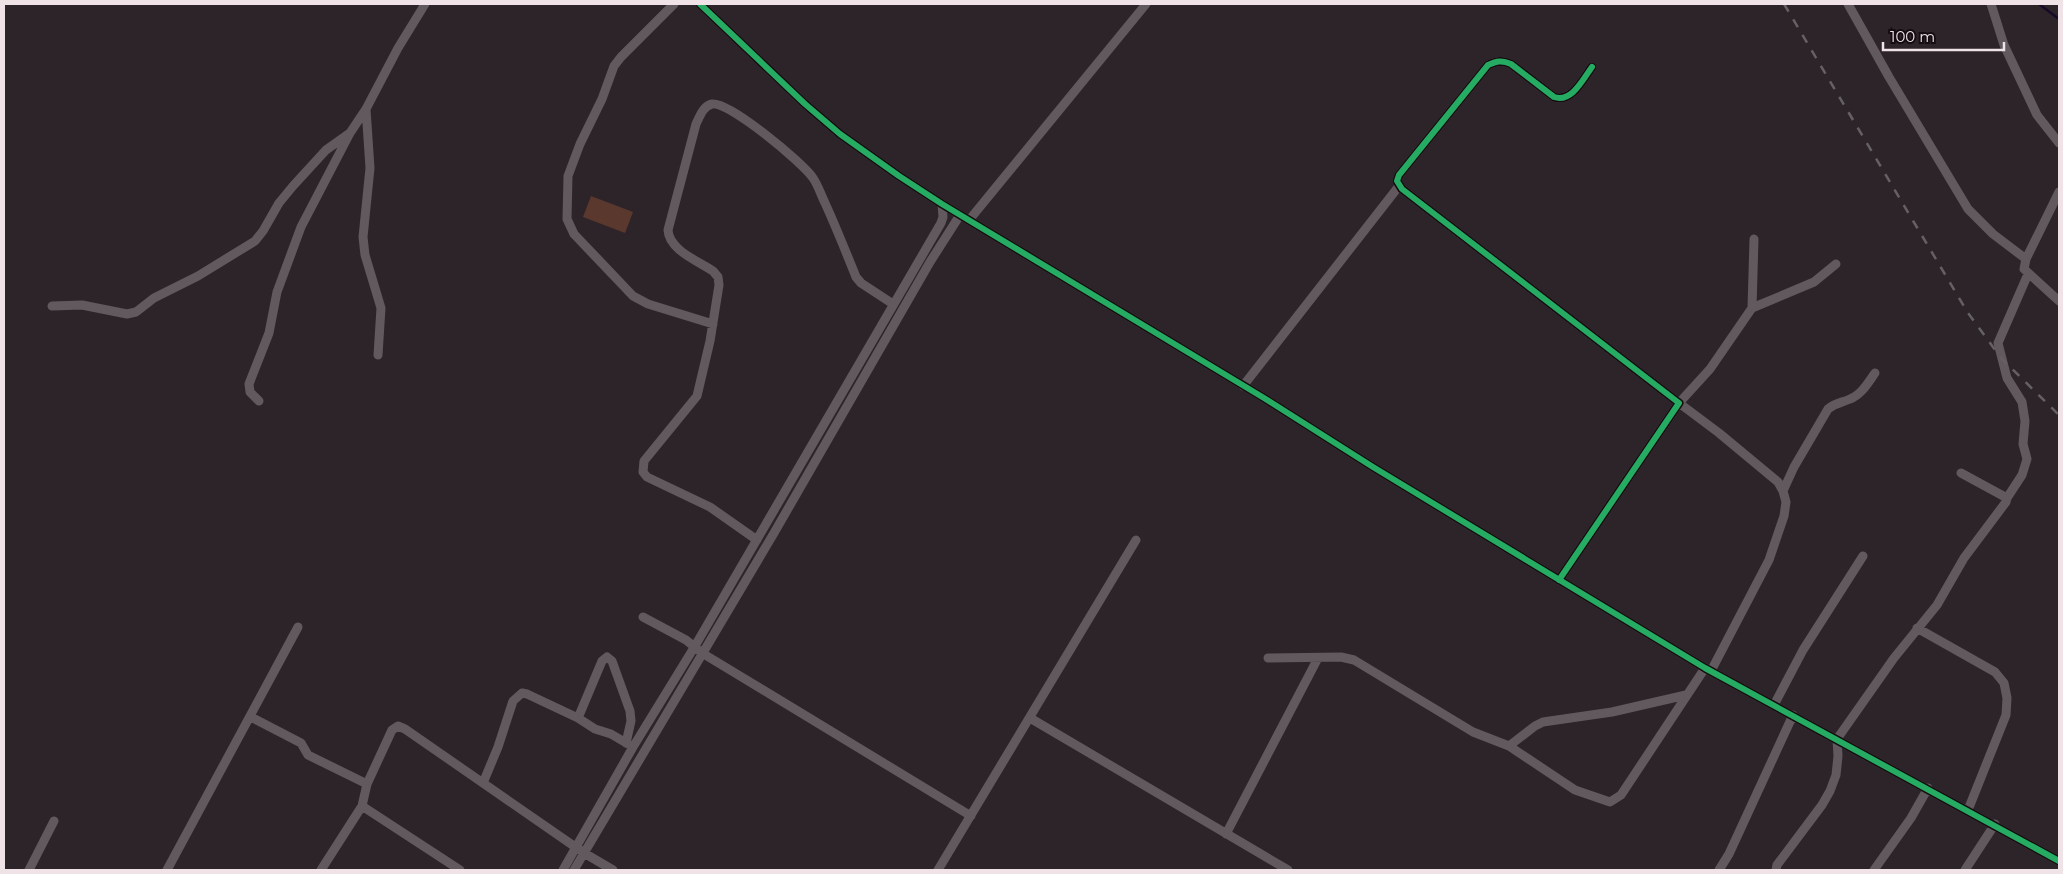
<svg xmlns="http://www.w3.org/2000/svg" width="2063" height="874" viewBox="0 0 2063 874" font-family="Montserrat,sans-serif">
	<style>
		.green { fill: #5a382e }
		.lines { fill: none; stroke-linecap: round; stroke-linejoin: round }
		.stream { stroke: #150a28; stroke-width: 2.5 }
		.minor { stroke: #61595d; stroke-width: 9 }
		.rail { stroke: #656062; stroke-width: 2.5; stroke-dasharray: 9 9; stroke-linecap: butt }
		.cycleway-casing { stroke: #140c10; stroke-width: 9 }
		.cycleway { stroke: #26ab63; stroke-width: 6 }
	</style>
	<rect width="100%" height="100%" fill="#2d2429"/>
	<path class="green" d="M591,196L633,212L625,233L583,217Z"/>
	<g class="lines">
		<path class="stream" d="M2039,4L2059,19"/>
		<path class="minor" d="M674,4L621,57L614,66L602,99L580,144L568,176L567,219L574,234L633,296L648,304L713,324
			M700,4L805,104L840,134L899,176L942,204L1264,398L1373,467L1705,668L2059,861
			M1848,4L1889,77L1968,209L1993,234L2026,259
			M1991,4L2004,45L2037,115L2059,143
			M366,109L370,168L363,237L365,255L381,308L378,355
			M2059,192L2026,259L2024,269L2059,301
			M970,219L1146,4
			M52,306L82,305L127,314L136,312L154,298L198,276L255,241L263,231L279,203L293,186L326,150L350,133
			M1752,308L1814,282L1836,264
			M1243,386L1399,186
			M259,401L250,392L249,384L269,333L277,292L301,227L350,133L366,109L398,48L425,4
			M1783,491L1794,467L1828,409C1835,403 1841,403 1850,399C1861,395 1868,383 1875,373
			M2007,498L2022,475L2027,459L2023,444L2025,421L2022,402L2007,378L1998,343L2028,274
			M757,540L710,507L647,477L643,472L644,461L697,396L710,341L719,285L718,277L713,271C698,261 669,250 668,230L696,124C700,116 703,106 712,104C729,101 803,163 813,178C818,185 821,195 825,203C836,227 846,252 856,277L861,283L893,304
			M1559,580L1679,403L1402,189L1397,181L1399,175L1488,65C1497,61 1502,60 1511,64L1554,97C1572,103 1583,79 1592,67
			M643,617L686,640L702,653L971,816
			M1917,628L1995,672L2004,683L2007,698L2006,715L1968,810
			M1268,658L1341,657L1354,660L1473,732L1509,746L1575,790L1610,802L1621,795L1705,668
			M1711,671L1769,560L1784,516L1786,502L1783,491L1778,482L1719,433L1679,403L1710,369L1752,308L1754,239
			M1774,705L1803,650L1863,556
			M251,717L301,743L308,755L367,784L362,806
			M578,718L602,661L607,657L612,661L630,711L631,721L626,743
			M1030,718L1288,870
			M1509,746L1535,726L1543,722L1612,712L1686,695
			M483,783L498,747L513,701L522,693L527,694L578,718L595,729L611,734L633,747
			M367,784L392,730L398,726L405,729L584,853L613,870
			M1226,834L1318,658
			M29,870L54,821
			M167,870L298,627
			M321,870L362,806L460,870
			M563,870L633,747L695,646L941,223L943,217L942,204
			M574,870L774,533L930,262L960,215
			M938,870L1136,540
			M1719,870L1729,854L1793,715
			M1776,870L1777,865L1822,805L1830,791L1836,775L1838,756L1837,739L1894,658L1937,605L1964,558L2006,502L2007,498L1961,473
			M1874,870L1911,818L1928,788
			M1965,870L1995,824"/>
		<path class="rail" d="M1784,4L1968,313L2001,358L2059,415"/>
		<g class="cycleway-casing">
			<path id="cycleway" d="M700,4L805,104L840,134L899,176L942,204L1264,398L1373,467L1705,668L2059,861
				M1559,580L1679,403L1402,189L1397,181L1399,175L1488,65C1497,61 1502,60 1511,64L1554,97C1572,103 1583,79 1592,67"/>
		</g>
		<use href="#cycleway" class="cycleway"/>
	</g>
	<rect width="2063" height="874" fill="none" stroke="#efe3e8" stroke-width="10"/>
	<path d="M1883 42v8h121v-8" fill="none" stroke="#efe3e8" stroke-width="2.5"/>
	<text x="1890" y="42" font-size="15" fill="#efe3e8" stroke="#140c10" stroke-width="4" paint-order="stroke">100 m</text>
</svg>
